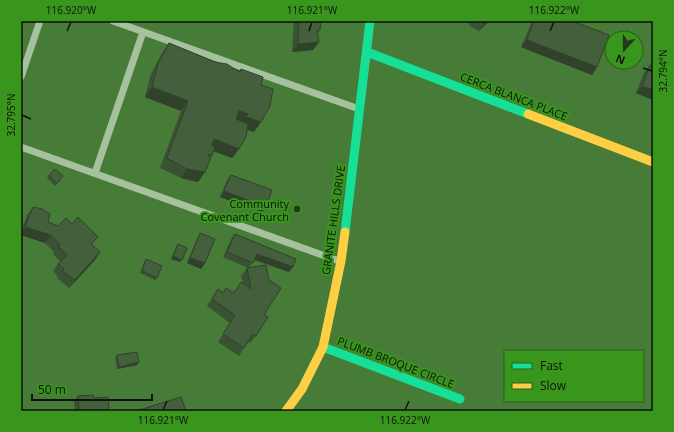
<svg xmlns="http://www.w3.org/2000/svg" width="674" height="432" viewBox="0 0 674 432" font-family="'Open Sans',sans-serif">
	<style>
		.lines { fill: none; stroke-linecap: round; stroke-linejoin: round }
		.lane { stroke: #a5c19e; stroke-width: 7 }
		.fast { stroke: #16e098; stroke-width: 9 }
		.slow { stroke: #ffcf43; stroke-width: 9 }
		.wall { fill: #3a5234 }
		.shaded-wall { fill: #30422a }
		.building { fill: #445f3c; stroke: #30422a }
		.ticks { fill: none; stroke: #111; stroke-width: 1.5 }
		.poi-dot { fill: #24361f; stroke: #38961d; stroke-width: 1.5 }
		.labels { text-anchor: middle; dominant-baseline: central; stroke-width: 4; stroke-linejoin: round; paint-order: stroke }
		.street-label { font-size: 11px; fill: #111; stroke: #38961d }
		.poi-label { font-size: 11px; fill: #111; stroke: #38961d; text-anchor: end }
		.neatline { fill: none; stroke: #111; stroke-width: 1.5 }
		.ticks-label { font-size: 10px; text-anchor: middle; fill: #111 }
	</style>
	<rect width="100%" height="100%" fill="#477b38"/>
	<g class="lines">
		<path class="lane" d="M113,21L359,109
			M21,77L40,21
			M21,147L339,261
			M95,173L143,32"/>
		<path class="fast" d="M367,52L528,114
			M345,232L370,21
			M323,347L460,399"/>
		<path class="slow" d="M528,114L653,162
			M286,411L302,389L323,347L341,261L345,232"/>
	</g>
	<path class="wall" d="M294,21H321L320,30L318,33L319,42L313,50L292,52Z
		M467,21H489L479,31L471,27Z
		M532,21H572L597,67L592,75L521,47Z
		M169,43L236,70L239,71L241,69L261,85L254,132L247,130L239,149L232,158L213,151L210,157L205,172L198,182L181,178L160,168L181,111L145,97L151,74L162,53Z
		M650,65L653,66V100L636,93L644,73Z
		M49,175L61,179L55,186L47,178Z
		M231,175L262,212L220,197L227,180Z
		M33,207L48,222L92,245L100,252L95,260L69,288L57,278L58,277L53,271L60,261L53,254L54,252L45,243L21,235V232L27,215Z
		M200,233L205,263L201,269L187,263L197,239Z
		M235,234L293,267L289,272L254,260L249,268L264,315L256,336L250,343L248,342L239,356L218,342L230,323L207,306L218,289L223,293H234L241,282L243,284L241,276L247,268H248L223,257L231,239Z
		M178,244L180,262L171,259L176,247Z
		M146,259L157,278L155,280L140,273L144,262Z
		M117,355L137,365L117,369L115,358Z
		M78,396L94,398L109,410L110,411H75L74,401Z"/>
	<path class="shaded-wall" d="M487,21H489L479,31L484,24Z
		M527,40L597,67L592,75L521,47Z
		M319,42L313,50L292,52L298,44Z
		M642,86L653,90V100L636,93Z
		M152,87L188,101L181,111L145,97Z
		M239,111L248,114L241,124L232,120Z
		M246,117L261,122L254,132L240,127Z
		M214,139L239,149L232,158L208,149Z
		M187,169L205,172L198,182L181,178Z
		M224,191L266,207L262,212L220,197Z
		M25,227L51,235L45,243L21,235V233Z
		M100,252L95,260L69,288L75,280Z
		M257,254L293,267L289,272L253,259Z
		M173,256L182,260L180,262L171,259Z
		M190,258L205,263L201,269L187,263Z
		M139,362L137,365L117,369L119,367Z"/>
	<path class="building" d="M299,21H321L320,30H317L319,42L298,44Z
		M479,21H487L484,24Z
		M534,21H572L609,35L597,67L527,40Z
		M169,43L215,62L227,64L236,70L240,72L241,69L263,77L261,85L273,89L270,106L261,122L246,117L248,114L239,111L236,119L248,124L246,137L239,149L214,139L212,146L215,147L212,156L209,154L208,156L211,157L205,172L187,169L167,158L188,101L152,87L158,64Z
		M650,65L653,66V90L642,86Z
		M55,169L63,176L57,183L49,175Z
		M231,175L272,190L266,207L224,191Z
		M33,207L42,209L50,214L48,222L58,226L66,218L72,224L78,217L98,237L91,244L100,252L75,280L62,271L64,269L58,264L67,255L58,246L60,245L51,235L25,227Z
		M200,233L215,239L205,263L190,258Z
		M235,234L296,259L293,267L257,254L253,263L227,252Z
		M178,244L187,248L182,260L173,256Z
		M146,259L162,266L157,278L142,271Z
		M266,265L269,280L281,288L264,315L268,317L256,336L253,334L244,348L223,334L235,315L212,299L218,289L223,293L226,288L234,293L241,282L251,289L247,268Z
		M137,352L139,362L119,367L117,355Z
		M93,395L94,398L108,397L109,410L110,411H79L78,396Z
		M181,397L186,411H136Z"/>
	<path class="ticks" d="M67,31L71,22M309,31L312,22M550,31L554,22M643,68L652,71M22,115L31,119M163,410L167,401M405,410L409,401"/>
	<circle class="poi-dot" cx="297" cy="209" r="4"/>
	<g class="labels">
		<g class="street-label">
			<text transform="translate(514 96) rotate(21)">CERCA BLANCA PLACE</text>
			<text transform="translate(333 220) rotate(-82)">GRANITE HILLS DRIVE</text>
			<text transform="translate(396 362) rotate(21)">PLUMB BROQUE CIRCLE</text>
		</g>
		<g class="poi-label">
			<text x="289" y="203">Community<tspan x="289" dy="13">Covenant Church</tspan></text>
		</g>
	</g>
	<rect width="674" height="432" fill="none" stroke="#38961d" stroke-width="44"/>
	<rect x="504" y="350" width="140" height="52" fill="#38961d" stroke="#286118"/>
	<rect x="512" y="363" width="20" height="6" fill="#16e098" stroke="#286118"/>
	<text x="540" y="370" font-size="12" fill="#111111">Fast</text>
	<rect x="512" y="383" width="20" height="6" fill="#ffcf43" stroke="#286118"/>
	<text x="540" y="390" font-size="12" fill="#111111">Slow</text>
	<g transform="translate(624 50) rotate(201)"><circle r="19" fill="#38961d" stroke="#286118"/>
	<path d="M0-3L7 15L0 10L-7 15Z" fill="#24361f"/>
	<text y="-6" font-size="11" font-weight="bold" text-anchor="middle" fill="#111111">N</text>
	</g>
	<path d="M32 394v6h120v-6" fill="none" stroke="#111111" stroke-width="2"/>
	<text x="38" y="394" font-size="12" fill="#111111" stroke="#38961d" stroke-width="3" paint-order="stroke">50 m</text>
	<rect x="22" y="22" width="630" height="388" class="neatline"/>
	<g class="ticks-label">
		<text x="71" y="14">116.920°W</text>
		<text x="312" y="14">116.921°W</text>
		<text x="554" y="14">116.922°W</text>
		<text transform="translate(663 71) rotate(-90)" y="4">32.794°N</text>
		<text transform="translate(11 115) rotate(-90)" y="4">32.795°N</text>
		<text x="163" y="424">116.921°W</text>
		<text x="405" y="424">116.922°W</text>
	</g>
</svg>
